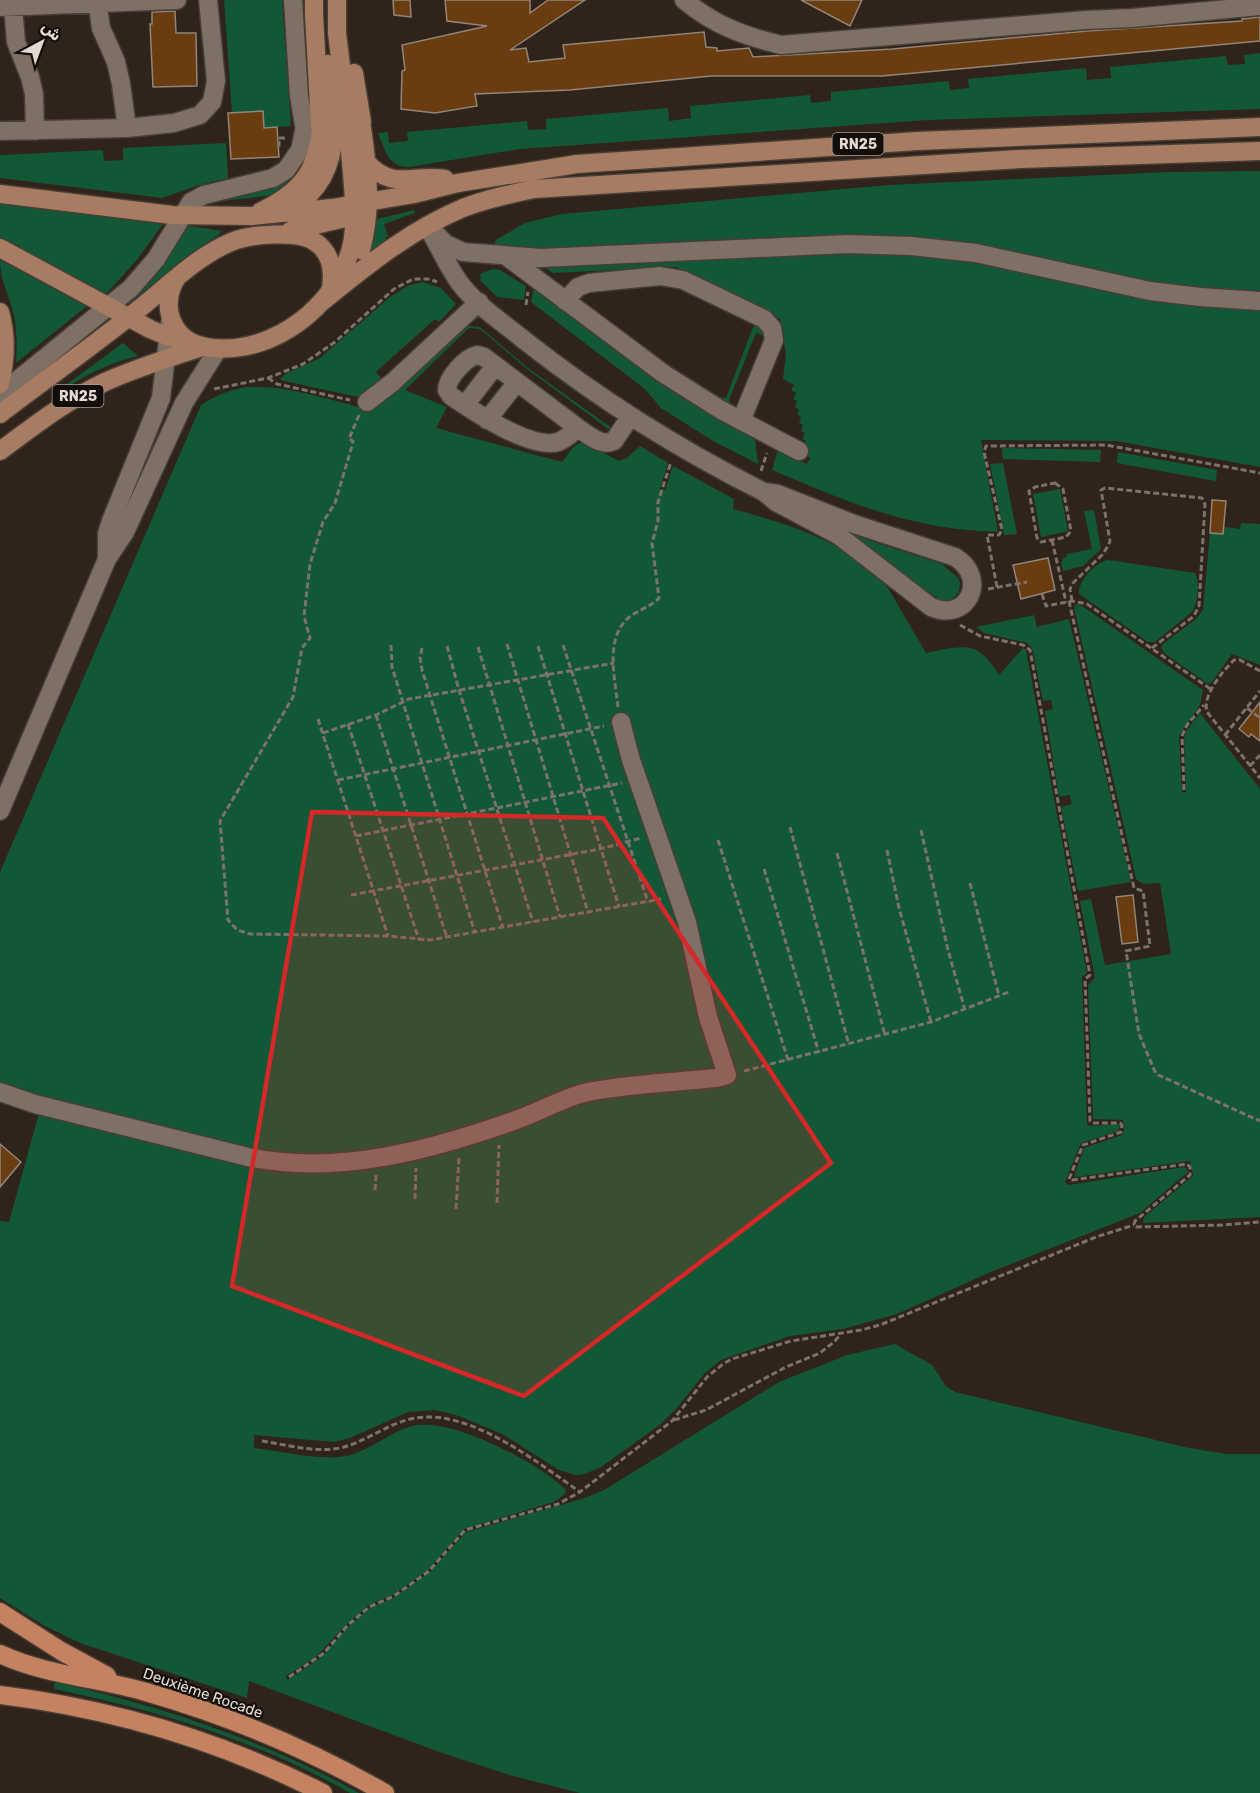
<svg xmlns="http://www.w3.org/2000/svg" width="1260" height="1793" viewBox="0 0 1260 1793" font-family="Rubik,Cairo,sans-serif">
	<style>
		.green { fill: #125836 }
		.building { fill: #693d10; stroke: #938479; stroke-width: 1.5 }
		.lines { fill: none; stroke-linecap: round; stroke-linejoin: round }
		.minor-casing { stroke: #473e36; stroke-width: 21 }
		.major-casing { stroke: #473e36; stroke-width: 21 }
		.highway-casing { stroke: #473e36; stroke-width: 21 }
		.path { stroke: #7c726a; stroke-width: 3; stroke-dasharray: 6 3; stroke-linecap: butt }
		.minor { stroke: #7e7065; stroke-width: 18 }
		.major { stroke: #a87b63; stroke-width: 18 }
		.highway { stroke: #c48261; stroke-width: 18 }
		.marked { fill: #d62828; fill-opacity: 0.2; stroke: #d62828; stroke-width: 4.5; stroke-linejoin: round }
		.labels { text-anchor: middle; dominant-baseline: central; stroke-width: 4.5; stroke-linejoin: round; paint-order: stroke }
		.shield { fill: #130e0a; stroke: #a39c97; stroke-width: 1.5 }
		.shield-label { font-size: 14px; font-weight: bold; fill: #e1d9d3 }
		.street-label { font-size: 15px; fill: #e1d9d3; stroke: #130e0a }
	</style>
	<rect width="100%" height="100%" fill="#2f231a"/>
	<path class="green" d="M224,0H282L291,126L264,128L262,111L232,113Z
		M1260,53V109L928,120L520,149L409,167C388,167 385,150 378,133L388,132L389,143L408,141L407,132L527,121L528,130L546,129V119L668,108L669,121L691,118L690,106L810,95L811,103L831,101V92L949,81L950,90L969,88L968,79L1086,68L1087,80L1111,78L1110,67L1226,56L1228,65L1245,64L1244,55Z
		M226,143L228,178L199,185L162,198L0,178V155L103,150L104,161L123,160V148Z
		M297,163L305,168L288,187L275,195L204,203Z
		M1260,171V294L1225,292L1150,282L1042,260L717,240L549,250L495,246L494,244L496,240L525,223L562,214L889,185L1169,172Z
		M0,203L163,224L136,261L106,294L0,239Z
		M414,210L415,213L384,224L388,236L385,238L387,241L369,253L373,220Z
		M182,225L223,231L128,306L123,304Z
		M824,252H864L943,256L1260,308V467L1116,441L981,440L998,532C910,529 852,504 772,470L778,450L807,464L810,458L805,455L808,450L803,447L806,441L802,439L805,433L801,431L803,425L799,423L801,417L797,414L799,410L795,407L797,401L793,399L796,393L791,390L794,385L783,379L786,354L780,319L676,267L553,273L544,267L736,255L748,258Z
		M0,260L87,306L16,363C17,347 17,331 14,315C9,295 0,281 0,260Z
		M493,269L500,270L526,286L524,300L497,297L481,281L480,274Z
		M423,282L441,288L456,304L439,322L435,319L376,372L384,382L358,397L280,380L285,374L320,358L390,297L409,285Z
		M535,282L671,386L755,440L758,464L713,441L661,408L645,389L531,302Z
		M469,321L471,323L469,326L480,327L528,368L613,429L611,431L527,369L480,329L469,328L405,390L447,407L436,428L562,462C569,454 574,441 585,443L619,461L627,458L640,446L668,463L660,489L665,490L673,466L734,499L733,509C784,523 856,544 888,588L926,653C964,646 977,639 999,675L1023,648L1026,650L1087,973L1082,977L1087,1124L1090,1126L1118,1124L1120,1126L1118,1131L1081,1143L1065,1182L1068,1185L1184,1167L1186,1168L1188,1172L1140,1213L993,1271L897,1314L843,1329L790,1336L721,1360L705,1373L675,1410L661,1424L601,1467L585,1474L576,1475L559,1470L504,1435L459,1416L435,1410L408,1412L350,1438L334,1442L254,1435V1448C280,1451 321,1461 346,1456C370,1451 389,1432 413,1426C450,1416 539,1463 566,1490L565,1494L554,1502L464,1529L428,1570L394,1594L369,1605L346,1625L316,1657L286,1676L287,1680L319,1659L348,1627L370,1608L393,1598L430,1572L466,1532L585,1498L604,1490L779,1382L847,1355L895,1344L932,1365L946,1386L955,1392L1189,1448L1226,1454H1260V1793H580L513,1776L442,1753L249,1681L247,1698L80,1643L45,1626L0,1598V1221L9,1222L39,1113L0,1103V872L201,405C215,396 230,389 248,387C283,384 335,401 370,410L463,324Z
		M756,326L765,331L767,337L757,333L755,335L729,400L733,408L717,397L726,398L753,327Z
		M123,343L138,356C111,363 88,373 65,389L63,387Z
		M1002,448L1101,450L1100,462L1003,459Z
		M1118,452L1217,470L1216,481L1117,463Z
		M1003,463L1017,534L1004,535L990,464Z
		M1060,489L1068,531L1041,537L1033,494Z
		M1094,510L1101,549L1083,566L1063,571L1061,562L1063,561L1062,558L1067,557L1066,554L1092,549L1084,511Z
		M1241,523L1260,524V665L1232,654L1212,682L1208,684L1164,653L1161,647L1164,643L1195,620L1203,610L1210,533L1223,534L1224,527L1240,529Z
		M835,527L871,541L942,564L958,578L960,582L959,592L951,600H940Z
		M1108,560L1195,573C1200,582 1198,601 1193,611L1155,642H1148L1079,594C1078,581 1095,562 1108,560Z
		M1079,604L1203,690L1200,705L1179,736L1182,792H1186L1184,739L1186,731L1200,713L1260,789V1217L1143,1223L1144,1217L1193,1176L1190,1161L1076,1177L1074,1176L1084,1148L1122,1135L1124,1131L1123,1120L1093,1119L1088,985L1095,978L1080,901L1091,899L1105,965L1171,954L1160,883L1143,884L1136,879L1074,608L1075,605Z
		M1034,615L1037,627L1069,619L1131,882L1078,891L1061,807L1072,804L1070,795L1059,797L1045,711L1053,709L1051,700L1043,701L1032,648L1027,643L984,633L976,627Z
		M55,1682C161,1706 264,1740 359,1793H350C258,1741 157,1710 54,1689Z"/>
	<path class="building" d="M393,0H410L411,17L394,15Z
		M445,0H530V13L548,0H585L510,50L526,48L529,62L565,58L563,45L704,32L706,47L717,48V51L749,48L753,57L892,49L1087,31L1242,21V19L1260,17V41L882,76H711L570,90L475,94L477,106L435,113L401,109L402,71L405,70L402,45L487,26L447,21Z
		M801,0H862L850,26Z
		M175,11L176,33H196L197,86L153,87L150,24H152V12Z
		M263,111L264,128L277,127L279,157L231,159L228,113Z
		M1212,500L1226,501L1223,534L1210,533Z
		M1048,558L1055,590L1021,599L1013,565Z
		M1260,702V741L1251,734L1249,737L1239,729Z
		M1133,895L1138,942L1122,944L1116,897Z
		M0,1144L21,1162L0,1187Z"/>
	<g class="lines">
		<g class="minor-casing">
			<path id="minor" d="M97,0L101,28L116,62L121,84L127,128
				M293,0L299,96L304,125
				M684,0C714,25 744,36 781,45L1086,20L1132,18L1260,6
				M0,7L177,0
				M13,7L16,42L30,77L34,94L35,131
				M0,131L127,128L174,123L200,115L212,102L216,81L208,0
				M427,226C438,244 447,265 459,282C475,304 502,322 524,340C599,399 678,449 764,492L776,502L838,535L931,607C968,623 989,578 955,557L854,524L778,494L764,492
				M436,234L446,244L463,252L541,258L847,244L911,246L976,253L1150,291L1200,297L1260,301
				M506,256L664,374L721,410L799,451
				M565,301L578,287L589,283L660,276L683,280L764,319L772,328L774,340L741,421
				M477,355L484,357L578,428C572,433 566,439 558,442C531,450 473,411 451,396L447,390C447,378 465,358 477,355Z
				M367,402L393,382L479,302
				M0,403L14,383L131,288L156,259L191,202L204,195L273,178L286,170L300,150L304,131
				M465,405L495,366
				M487,420L517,382
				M578,428C589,435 601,447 614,441L630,417
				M107,559V534L111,521L161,398L170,323
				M0,811L107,559L125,532L184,403L218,349
				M0,1092L35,1104L248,1157C337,1176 432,1150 516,1120C538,1112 558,1101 580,1094C593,1090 607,1089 621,1087C652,1083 684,1081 716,1078L727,1075L708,1017L687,922L631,760L621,722"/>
		</g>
		<g class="major-casing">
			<path id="major" d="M314,0V14L320,125
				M337,0V33L348,123
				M328,64L334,124
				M354,73L362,122
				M366,162C393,191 411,174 445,179
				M0,194L172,215L252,216L332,208L414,194L458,183L577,164L918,141L1260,127
				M260,212C299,193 316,174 321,130
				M289,213C319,190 333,168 334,129
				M290,231L362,214
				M0,248L150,329L169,337L189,341
				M361,250C372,211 368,167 362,128
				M176,279C168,292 166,309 173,323C181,340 195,346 213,348C274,354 336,306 351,248C359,217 350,162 348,128
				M318,305C364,268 408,231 463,208C486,199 510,194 534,189L1020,159L1260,151
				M0,312C7,336 6,359 0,384
				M0,414C46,379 94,345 139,309C169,285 196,257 231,242C249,234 295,231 312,240C330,250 334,268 331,287
				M0,451C34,426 67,400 105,382C136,368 169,358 202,347"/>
		</g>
		<g class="highway-casing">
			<path id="highway" d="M0,1612L61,1651L107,1676
				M0,1654C45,1675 98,1678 146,1692C230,1716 310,1750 385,1793
				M0,1695C114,1709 221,1741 323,1793"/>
		</g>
		<path class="path" d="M279,147V138H285
			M526,305L528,292
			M268,378L277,384L350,400
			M214,389L268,378L303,364L335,342L394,289L413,279H430L437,282
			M359,415L349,439L353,441L352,446L335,503L323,522L310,564L304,616L310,638L302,648L293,697L220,821L228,920L237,930L250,934L388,936L430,940L661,899
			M761,471L767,453
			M1055,483L1063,489L1071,531L1066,537L1041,542L1037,538L1029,491L1035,487Z
			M1052,540L1066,602
			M997,587L987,535H999L1002,530L984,452L986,446L1106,445L1260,473
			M988,589L1027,582
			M1042,594L1046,606L1072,601L1087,604L1212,690
			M1069,601L1134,888L1143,891L1150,946L1126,951L1139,1034L1156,1074L1260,1121
			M1072,601L1070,589L1073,583L1102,555L1108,546L1110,541L1101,490L1105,488L1202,498L1205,504L1199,606L1194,616L1152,648
			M960,625L980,636L1023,645L1030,650L1090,975L1085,979L1090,1121L1092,1123H1120L1122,1125L1121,1132L1083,1145L1069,1179L1072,1180L1187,1164L1190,1167V1175L1135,1221L1134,1225L1136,1227L1223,1225L1260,1222
			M507,644L588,912
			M391,645L392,667L475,933
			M563,645L648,902
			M447,646L459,690L533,922
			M538,646L619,907
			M478,647L560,917
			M422,648L420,658L422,670L503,928
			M1260,671L1240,660H1234C1223,671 1202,695 1207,712L1260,778
			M618,707C615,678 605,641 627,619C637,610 651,607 659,598L652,543L658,521V502L671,462
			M1247,708L1260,718
			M376,715L447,938
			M318,719L388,936
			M348,724L419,940
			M323,733L376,715L409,699L614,663
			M1225,735L1260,691
			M1250,766L1260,755
			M338,780L604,726
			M1184,790L1182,736L1187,725L1204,705
			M790,827L849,1045
			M921,830L948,950L965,1010
			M356,836L622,783
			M718,840L788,1060
			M887,850L899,908L931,1022
			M837,853L885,1035
			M764,869L819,1053
			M970,883L999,996
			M351,895L600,849L641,838
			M744,1071L931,1022L1009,992
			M375,1190L376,1174
			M415,1199L416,1168
			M497,1203L499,1145
			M456,1209L459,1157
			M674,1420L706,1410L786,1367L820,1353L835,1341L840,1335
			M262,1441C288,1445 318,1454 344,1447C369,1440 390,1422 416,1418C470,1409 537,1462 580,1492
			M289,1677L324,1653L347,1626L369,1607L394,1596L429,1571L465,1530L558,1504L580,1492L672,1421L707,1377L723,1364L732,1359L791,1341L861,1330L880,1325L1096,1237L1134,1225"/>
		<use href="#minor" class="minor"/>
		<use href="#major" class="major"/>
		<use href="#highway" class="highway"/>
	</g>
	<path class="marked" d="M312,812L603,818L831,1163L524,1396L232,1286Z"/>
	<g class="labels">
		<g class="shield">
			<rect x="832.5" y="133" width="51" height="22" rx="4.5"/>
			<rect x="52.5" y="385" width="51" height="22" rx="4.5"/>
		</g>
		<g class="shield-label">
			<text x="858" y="144">RN25</text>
			<text x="78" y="396">RN25</text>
		</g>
		<g class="street-label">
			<text transform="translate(203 1693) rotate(19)">Deuxième Rocade</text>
		</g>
	</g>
	<g transform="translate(42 42) rotate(41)" stroke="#130e0a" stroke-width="4.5" paint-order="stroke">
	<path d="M0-4.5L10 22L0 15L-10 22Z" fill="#e1d9d3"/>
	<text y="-9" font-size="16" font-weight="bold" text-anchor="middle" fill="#e1d9d3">ش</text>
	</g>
</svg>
